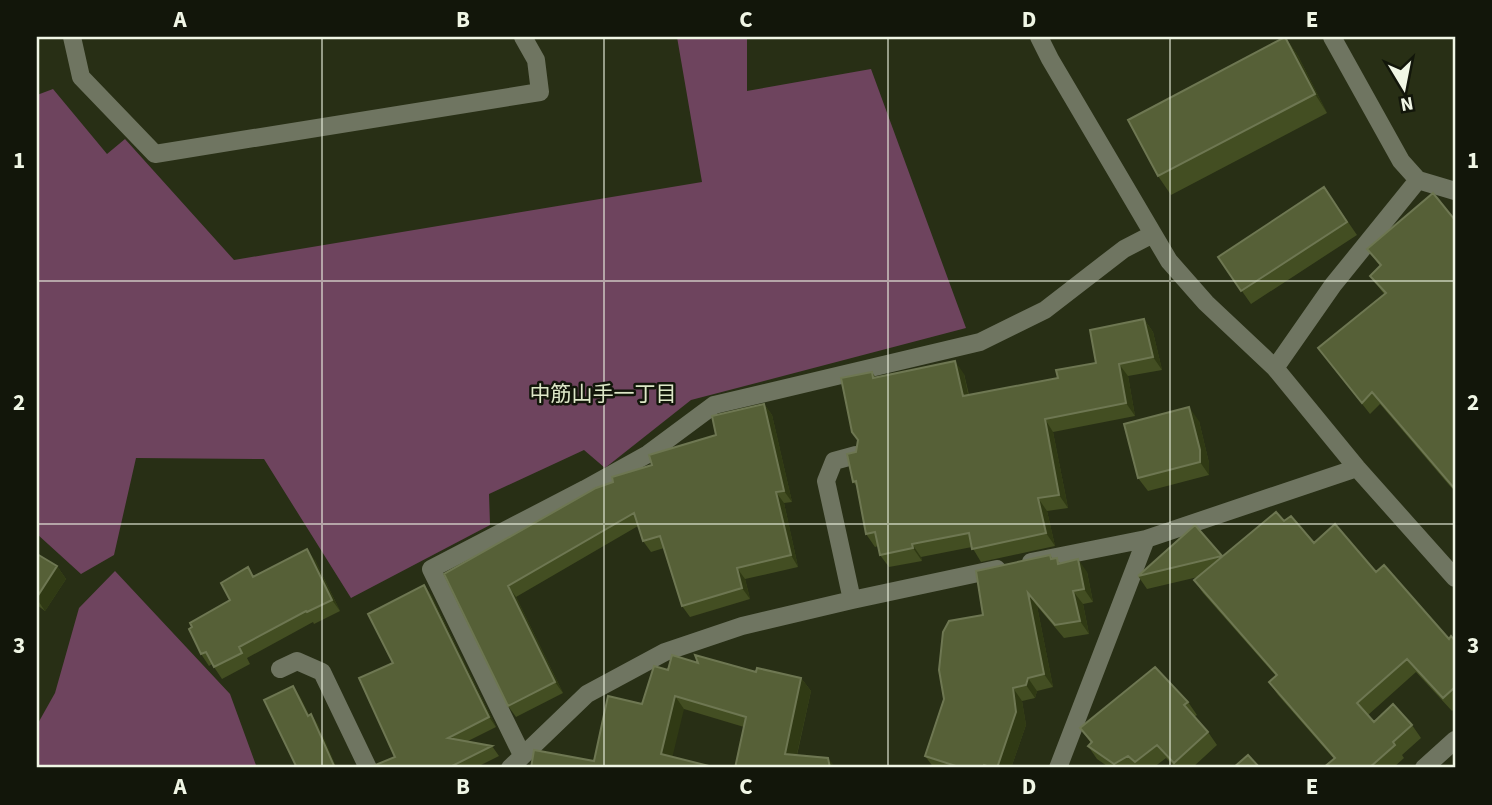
<svg xmlns="http://www.w3.org/2000/svg" width="1492" height="805" viewBox="0 0 1492 805" font-family="'Source Sans 3','Noto Sans JP',sans-serif">
	<style>
		.forest { fill: #6e445e }
		.lines { fill: none; stroke-linecap: round; stroke-linejoin: round }
		.minor { stroke: #6f7561; stroke-width: 18 }
		.wall { fill: #434e22 }
		.shaded-wall { fill: #303a14 }
		.building { fill: #566037; stroke: #6e7752; stroke-width: 2 }
		.grid { fill: none; stroke: #f0f6e5; stroke-width: 2; stroke-opacity: 0.55 }
		.labels { text-anchor: middle; dominant-baseline: central; stroke-width: 5; stroke-linejoin: round; paint-order: stroke }
		.neighbourhood-label { font-size: 21px; fill: #dde7c7; stroke: #12160a }
		.neatline { fill: none; stroke: #f0f6e5; stroke-width: 2.5 }
		.grid-label { font-size: 23px; text-anchor: middle; font-weight: bold; fill: #f0f6e5 }
	</style>
	<rect width="100%" height="100%" fill="#282f15"/>
	<path class="forest" d="M677,37H747V91L871,69L966,328L691,400L605,468L584,450L489,494L490,525L351,598L264,459L136,458L114,555L81,574L37,534V95L53,89L107,154L125,139L234,260L702,182Z
		M115,571L230,694L257,768H37V725L55,693L79,608Z"/>
	<g class="lines">
		<path class="minor" d="M72,37L81,77L155,154L540,92L536,60L523,37
			M1039,37L1050,59L1169,261L1206,303L1275,368L1357,468L1455,578
			M1332,37L1401,161L1418,180L1455,191
			M1275,368L1333,285L1418,180
			M1031,562L1146,539L1357,468
			M852,600L826,481L834,461L856,455
			M280,669L297,661L322,672L368,768
			M522,755L431,569L585,489L648,454L714,405L980,342L1045,310L1124,249L1153,234
			M510,768L587,694L665,652L742,626L852,600L997,569
			M1058,768L1146,539
			M1424,768L1455,740"/>
	</g>
	<path class="wall" d="M1285,37L1298,56L1327,113L1171,195L1158,176Z
		M1324,187L1357,235L1251,304L1218,257Z
		M1455,220V492L1380,404L1370,414L1318,348L1384,294L1370,276L1380,266L1367,249Z
		M1144,319L1153,332L1162,370L1128,376L1135,416L1053,432L1068,508L1047,511L1055,546L981,562L972,547L921,557L922,561L889,567L880,555L878,546L875,547L866,534L857,486L853,482L858,441L852,432L872,372L876,378L964,374L969,395L1058,378L1096,363Z
		M764,404L772,415L792,502L784,503L798,567L745,579L750,599L690,617L682,606L664,548L651,552L643,541L638,526L516,597L563,693L516,717L508,706L444,574L613,482L652,465L716,435Z
		M1199,421L1209,463V475L1148,491L1138,478Z
		M1284,521L1314,543L1376,572L1449,639L1455,641V708L1452,711L1416,672L1368,715L1374,722L1412,725L1421,738L1402,755L1404,758L1393,768H1323L1334,759L1278,695L1269,682L1276,676L1203,593L1194,580L1198,577L1147,589L1138,576L1223,556Z
		M37,554L57,566L66,579L45,611L37,605Z
		M1050,555L1052,558L1060,563L1087,572L1093,602L1083,604L1089,634L1064,638L1037,606L1053,687L1037,691L1035,698L1022,701L1026,725L1011,768H934L925,756L983,615Z
		M315,560L340,611L314,624L313,622L247,658L250,664L222,679L212,664L209,666L201,654L248,567L254,577Z
		M424,585L431,595L496,727L468,741L492,746L499,756L475,768H368L395,757L393,663Z
		M698,663L801,678L811,691L797,755L735,768L744,727L684,709L594,761L642,704L668,670Z
		M1188,702L1197,715L1194,717L1208,732L1217,745L1192,768H1176L1166,758L1153,768H1110L1097,759L1088,746L1091,743L1080,728Z"/>
	<path class="shaded-wall" d="M1285,37L1298,56L1327,113L1315,94Z
		M1144,319L1153,332L1162,370L1153,357Z
		M955,361L964,374L971,409L963,396Z
		M1119,364L1128,376L1135,416L1126,403Z
		M764,404L772,415L792,502L784,491Z
		M1189,407L1199,421L1209,463V475L1200,462Z
		M1045,419L1053,432L1068,508L1059,495Z
		M776,492L784,503L798,567L791,555Z
		M1038,498L1047,511L1055,546L1046,533Z
		M912,544L921,557L922,561L913,548Z
		M307,549L315,560L340,611L332,600Z
		M1078,559L1087,572L1093,602L1084,589Z
		M57,566L66,579L45,611L37,599V597Z
		M737,568L745,579L750,599L742,588Z
		M424,585L431,595L496,727L489,717Z
		M508,586L516,597L563,693L555,682Z
		M1073,591L1083,604L1089,634L1080,621Z
		M1028,593L1037,606L1053,687L1044,674Z
		M801,678L811,691L794,767L785,754Z
		M1028,678L1037,691L1035,698L1026,685Z
		M293,686L300,696L315,726L308,716Z
		M1013,688L1022,701L1026,725L1011,768H997Z
		M675,696L684,709L670,767L661,754Z
		M311,714L318,724L337,768H335Z
		M828,758L836,768H830Z"/>
	<path class="building" d="M1285,37L1315,94L1158,176L1128,120Z
		M1324,187L1347,222L1241,291L1218,257Z
		M1433,193L1455,220V487L1454,488L1372,392L1362,403L1318,348L1386,293L1370,276L1381,265L1367,249Z
		M1144,319L1153,357L1119,364L1126,403L1045,419L1059,495L1038,498L1046,533L972,549L969,533L912,544L913,548L880,555L875,532L866,534L856,481L853,482L847,454L856,452L858,440L852,432L841,378L872,372L873,378L955,361L963,396L1058,378L1056,370L1096,363L1090,330Z
		M764,404L784,491L776,492L791,555L737,568L742,588L682,606L660,536L643,541L634,513L508,586L555,682L508,706L444,574L596,488L613,482L612,477L652,465L649,455L716,435L712,416Z
		M1189,407L1200,450V462L1138,478L1124,424Z
		M1276,512L1284,521L1291,516L1314,543L1335,524L1376,572L1384,565L1449,639L1451,636L1455,641V687L1443,698L1407,659L1357,703L1374,722L1393,704L1412,725L1393,742L1395,745L1369,768L1366,767L1365,768H1323L1335,758L1269,682L1277,675L1194,580Z
		M1195,525L1222,556L1138,576Z
		M307,549L332,600L307,612L306,611L239,647L242,653L214,667L206,652L201,654L189,629L192,627L190,623L230,600L221,583L248,567L253,577Z
		M37,554L57,566L37,597Z
		M1050,555L1051,559L1057,558L1058,564L1078,559L1084,589L1073,591L1080,621L1055,625L1028,593L1044,674L1028,678L1026,685L1013,688L1016,712L997,768H993L984,765L983,768H962L925,756L944,699L939,670L943,632L949,621L983,615L976,571Z
		M424,585L489,717L448,738L492,746L448,768H368L395,757L359,678L393,663L368,614Z
		M672,655L698,663L695,655L756,672L757,668L801,678L785,754L828,758L830,768H735L746,717L675,696L661,754L717,768H531L534,750L594,761L608,696L642,704L654,666L668,670Z
		M1155,667L1188,702L1184,705L1208,732L1174,763L1157,745L1135,762L1128,756L1114,764L1088,746L1092,742L1080,728Z
		M293,686L308,716L311,714L335,768H297L264,700Z
		M1248,755L1260,768H1233Z"/>
	<path class="grid" d="M322,37V768M604,37V768M888,37V768M1170,37V768M37,281H1455M37,524H1455"/>
	<g class="labels">
		<g class="neighbourhood-label">
			<text x="603" y="394">中筋山手一丁目</text>
		</g>
	</g>
	<rect width="1492" height="805" fill="none" stroke="#12160a" stroke-width="77"/>
	<g transform="translate(1404 88) rotate(170)" stroke="#12160a" stroke-width="5" paint-order="stroke">
	<path d="M0-5L12 26L0 18L-12 26Z" fill="#f0f6e5"/>
	<text y="-10" font-size="19" font-weight="bold" text-anchor="middle" fill="#f0f6e5">N</text>
	</g>
	<rect x="38" y="38" width="1416" height="728" class="neatline"/>
	<g class="grid-label">
		<text x="180" y="27">A</text>
		<text x="463" y="27">B</text>
		<text x="746" y="27">C</text>
		<text x="1029" y="27">D</text>
		<text x="1312" y="27">E</text>
		<text x="19" y="168">1</text>
		<text x="1473" y="168">1</text>
		<text x="19" y="410">2</text>
		<text x="1473" y="410">2</text>
		<text x="19" y="653">3</text>
		<text x="1473" y="653">3</text>
		<text x="180" y="794">A</text>
		<text x="463" y="794">B</text>
		<text x="746" y="794">C</text>
		<text x="1029" y="794">D</text>
		<text x="1312" y="794">E</text>
	</g>
</svg>
